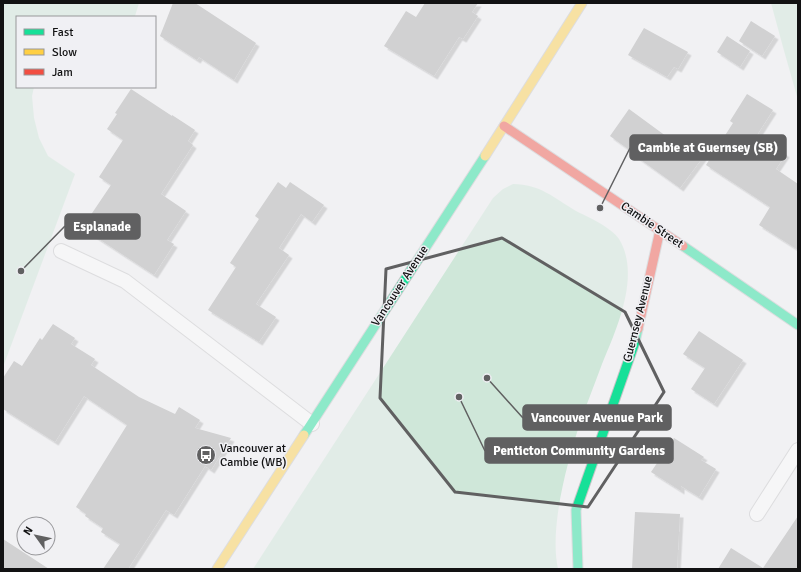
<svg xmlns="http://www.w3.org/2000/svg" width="801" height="572" viewBox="0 0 801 572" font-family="Signika,sans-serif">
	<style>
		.green { fill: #cfe7d9 }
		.building { fill: #aaa; filter: url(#shadow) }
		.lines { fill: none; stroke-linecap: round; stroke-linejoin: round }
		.lane-casing { stroke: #c5c5c7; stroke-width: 16 }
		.fast-casing { stroke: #c5c5c7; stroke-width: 11 }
		.slow-casing { stroke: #c5c5c7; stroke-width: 11 }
		.jam-casing { stroke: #c5c5c7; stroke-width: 11 }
		.lane { stroke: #fdfdfd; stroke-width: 14 }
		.fast { stroke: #16e098; stroke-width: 9 }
		.slow { stroke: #ffcf43; stroke-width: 9 }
		.jam { stroke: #f24e42; stroke-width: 9 }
		.marked { fill: none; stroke: #606061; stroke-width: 3; stroke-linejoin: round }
		.labels { text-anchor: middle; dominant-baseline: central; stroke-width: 3; stroke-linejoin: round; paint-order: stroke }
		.street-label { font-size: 12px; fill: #121213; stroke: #f0f0f4 }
		.poi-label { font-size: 12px; fill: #121213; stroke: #f0f0f4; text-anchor: start }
		.leader { fill: none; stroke: #606061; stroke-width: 1.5 }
		.callout-dot { fill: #606061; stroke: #f0f0f4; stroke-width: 1.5 }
		.callout { fill: #606061; stroke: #606061; stroke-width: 1.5 }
		.callout-label { font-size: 13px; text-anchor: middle; font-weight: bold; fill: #fff }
	</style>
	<defs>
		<filter id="shadow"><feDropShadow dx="3.5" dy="3.5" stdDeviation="0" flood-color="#0004"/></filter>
	</defs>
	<rect width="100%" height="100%" fill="#f1f1f3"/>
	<path class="green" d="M3,3H139L135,16L17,17V87H34L32,96L34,118L39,138L48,156L75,174L3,367Z
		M771,3H798V100L783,47Z
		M513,184C540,184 554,198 576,211C588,217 611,227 619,239C641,275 617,328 602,364C595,383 587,403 580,423C567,463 549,528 558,569H253L493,198L503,189Z"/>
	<path class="building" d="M173,3H195L256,43L234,80L199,57L197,60L160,36Z
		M425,3H478L472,12L478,16L463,39L459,37L434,76L384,46L406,11L416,17Z
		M751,21L775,36L762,56L739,41Z
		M644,28L688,52L678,69L674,67L667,77L628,55Z
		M727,36L750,51L740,67L717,52Z
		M131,89L172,116V115L195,130L188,141L193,145L161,194L186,211L167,240L174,244L154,275L82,228L111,185L99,177L123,140L107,129L117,114L115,113Z
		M747,94L773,110L757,135L786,154L776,169L798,184V250L759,225L770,207L706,165L733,123L730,121Z
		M629,109L674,142L677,138L703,157L680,188L634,155L635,154L610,136Z
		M278,182L286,188L290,182L324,205L312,222L301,214L279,248L289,255L256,304L276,317L259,342L208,310L236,267L230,263L259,219L255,216Z
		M53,324L75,338L71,344L95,359L91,365L139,397L175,414L179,407L200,420L195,428L231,438L211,470L205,466L174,515L166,510L128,569H103L120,544L101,532L103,528L85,516L86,514L76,507L127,425L84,396L55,442L3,409V378L14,361L22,366L40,338L42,340Z
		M699,331L743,360L714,404L691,389L705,368L683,354Z
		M674,438L704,457L701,460L716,469L699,497L681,486V491L651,472Z
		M635,512L680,514L677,569H632Z
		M798,516V569H718L731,548L763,568Z
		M3,539L49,569H3Z"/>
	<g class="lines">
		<g class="lane-casing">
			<path id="lane" d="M61,251L125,281L312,424
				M757,514L798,450"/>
		</g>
		<g class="fast-casing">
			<path id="fast" d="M683,246L798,325
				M304,435L485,156
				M578,569L576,510L635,342L638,329"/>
		</g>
		<g class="slow-casing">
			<path id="slow" d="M485,156L582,3
				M217,569L304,435"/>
		</g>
		<g class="jam-casing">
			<path id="jam" d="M504,126L683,246
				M638,329L660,230"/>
		</g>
		<use href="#lane" class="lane"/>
		<use href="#fast" class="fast"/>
		<use href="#slow" class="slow"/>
		<use href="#jam" class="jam"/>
	</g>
	<path d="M0 0H801V572H0ZM502,238L625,312L664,392L588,507L455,492L380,398L386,269Z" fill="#f1f1f3" fill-opacity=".55" fill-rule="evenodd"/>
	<path class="marked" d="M502,238L625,312L664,392L588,507L455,492L380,398L386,269Z"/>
	<defs>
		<g id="bus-disc" transform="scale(1)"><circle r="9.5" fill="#606061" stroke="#f0f0f4"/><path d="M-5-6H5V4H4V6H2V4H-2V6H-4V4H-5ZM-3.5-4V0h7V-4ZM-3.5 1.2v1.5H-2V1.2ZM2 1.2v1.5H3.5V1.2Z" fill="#fff"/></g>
	</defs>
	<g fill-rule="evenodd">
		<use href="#bus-disc" x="206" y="455"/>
	</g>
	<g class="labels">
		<g class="street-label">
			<text transform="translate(652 225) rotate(34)">Cambie Street</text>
			<text transform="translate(400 286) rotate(-57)">Vancouver Avenue</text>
			<text transform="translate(638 319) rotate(-76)">Guernsey Avenue</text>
		</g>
		<g class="poi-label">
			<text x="220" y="448">Vancouver at<tspan x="220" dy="14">Cambie (WB)</tspan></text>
		</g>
	</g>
	<path class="leader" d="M600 208L630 148M21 271L65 226M487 378L523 418M459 397L485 451"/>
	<g class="callout-dot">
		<circle cx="600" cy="208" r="4"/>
		<circle cx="21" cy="271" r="4"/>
		<circle cx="487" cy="378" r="4"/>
		<circle cx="459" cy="397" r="4"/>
	</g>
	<g class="callout">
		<rect x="630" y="135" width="156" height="25" rx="4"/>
		<rect x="65" y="214" width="75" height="25" rx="4"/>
		<rect x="523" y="405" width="148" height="25" rx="4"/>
		<rect x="485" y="438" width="188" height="25" rx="4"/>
	</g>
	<g class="callout-label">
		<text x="708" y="152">Cambie at Guernsey (SB)</text>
		<text x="102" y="231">Esplanade</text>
		<text x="597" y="422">Vancouver Avenue Park</text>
		<text x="579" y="455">Penticton Community Gardens</text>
	</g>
	<rect width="801" height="572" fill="none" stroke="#121213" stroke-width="8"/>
	<rect x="16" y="16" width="140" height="72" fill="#f0f0f4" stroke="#97979a"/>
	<rect x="24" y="29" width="20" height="6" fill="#16e098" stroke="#97979a"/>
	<text x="52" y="36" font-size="12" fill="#121213">Fast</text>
	<rect x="24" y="49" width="20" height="6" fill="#ffcf43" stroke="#97979a"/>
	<text x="52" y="56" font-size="12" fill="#121213">Slow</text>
	<rect x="24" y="69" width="20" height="6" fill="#f24e42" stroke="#97979a"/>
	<text x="52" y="76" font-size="12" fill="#121213">Jam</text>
	<g transform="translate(36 536) rotate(303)"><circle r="19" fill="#f0f0f4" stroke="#97979a"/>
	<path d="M0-3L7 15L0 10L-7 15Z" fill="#606061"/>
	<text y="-6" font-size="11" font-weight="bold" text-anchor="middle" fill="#121213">N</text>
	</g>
</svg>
